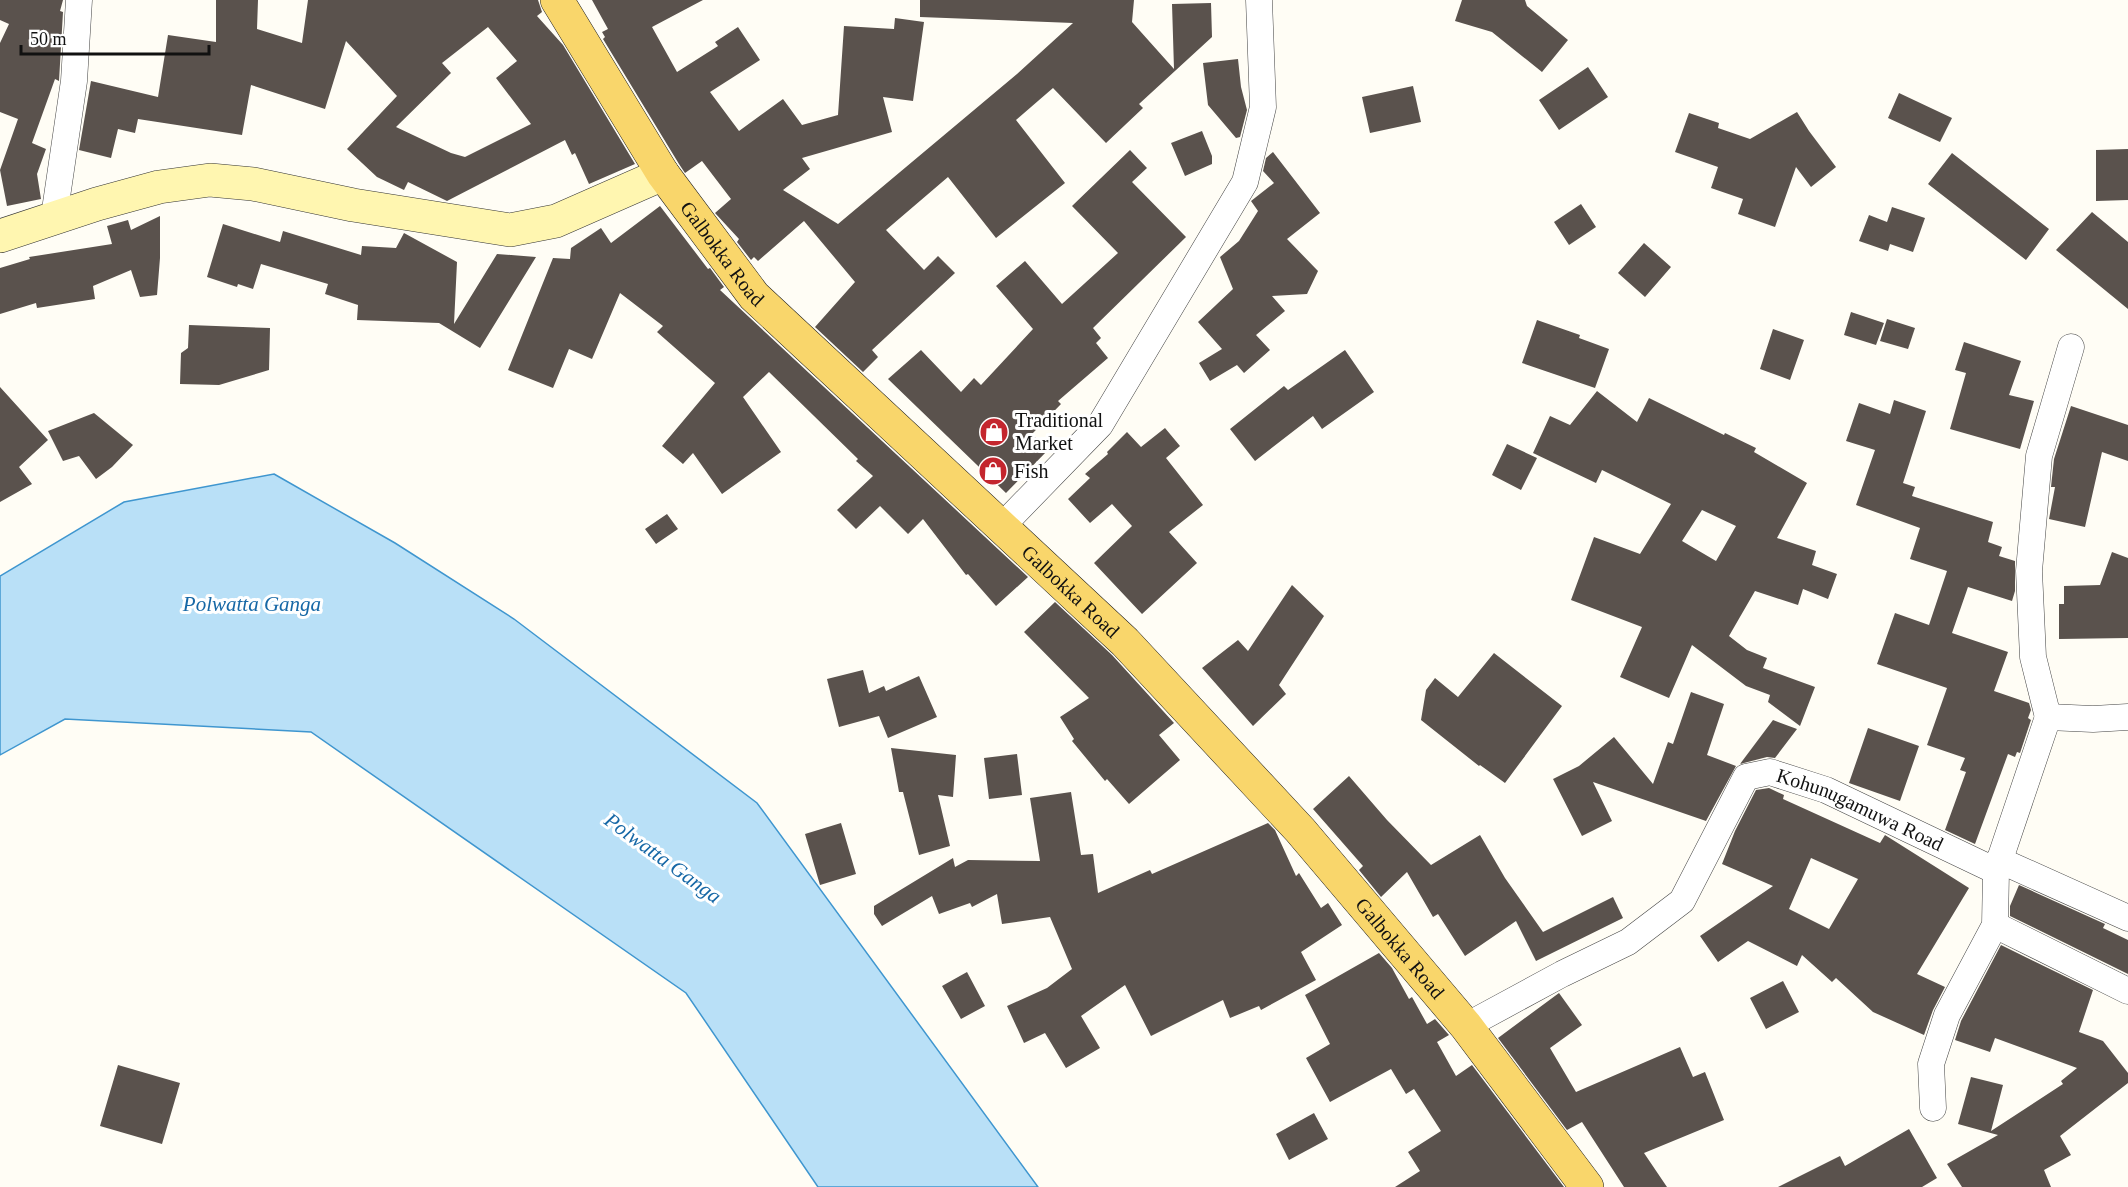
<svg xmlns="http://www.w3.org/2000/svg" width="2128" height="1187" viewBox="0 0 2128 1187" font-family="'Times New Roman',serif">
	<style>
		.water { fill: #b9e0f7; stroke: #3f96cf; stroke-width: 1.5 }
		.building { fill: #5a524d; fill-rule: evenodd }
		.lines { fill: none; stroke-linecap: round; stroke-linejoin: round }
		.minor-casing { stroke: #444; stroke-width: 27 }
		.secondary-casing { stroke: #333; stroke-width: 34 }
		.primary-casing { stroke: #222; stroke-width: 34 }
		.minor { stroke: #fff; stroke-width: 26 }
		.secondary { stroke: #fff6b0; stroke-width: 33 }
		.primary { stroke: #f9d66b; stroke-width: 33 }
		.labels { text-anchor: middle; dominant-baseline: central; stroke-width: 6; stroke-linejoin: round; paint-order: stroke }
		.street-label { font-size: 20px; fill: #111; stroke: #fff }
		.poi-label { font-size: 20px; fill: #111; stroke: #fff; text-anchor: start }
		.water-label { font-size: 21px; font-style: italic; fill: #1768a6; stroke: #fff }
	</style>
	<rect width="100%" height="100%" fill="#fffdf5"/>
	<path class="water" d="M274,474L395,543L514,619L757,803L1038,1187H818L686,993L311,732L65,719L0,755V576L124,502Z"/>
	<path class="building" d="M0,0H63L60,11L63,12L59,81L55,79L32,143L46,149L37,174L41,199L7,206L0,170L18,119L0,112V43L9,24L0,20Z
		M216,0H258L257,29L302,43L308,0H538L542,12L537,16L563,45L635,164L589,184L575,153L572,155L565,140L447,201L408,182L404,190L377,177L347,149L397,96L346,41L325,109L251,85L242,135L138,119L135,133L118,129L111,158L79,150L91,81L158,97L168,35L216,42ZM488,27L517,61L496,78L531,124L465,157L451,153L396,127L451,73L442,63Z
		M592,0H703L652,27L677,72L718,46L715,42L738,27L760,60L710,92L739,131L783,99L802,125L838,115L844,26L894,29L895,18L924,22L913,101L883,97L892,132L802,158L810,169L783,190L838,224L1017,74L1073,23L920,17V0H1134L1132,22L1174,69L1172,4L1211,3L1212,37L1139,104L1143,108L1106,143L1053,88L1016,120L1065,183L996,238L948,177L886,230L924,270L938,256L955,273L872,350L878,357L863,372L815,327L855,282L804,221L758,261L754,257L751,260L737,242L739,239L715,213L731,199L702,161L685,173L679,164L603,39L605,37L602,32L608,29Z
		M1462,0H1525L1527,6L1568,40L1542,72L1492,32L1455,21Z
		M1238,59L1241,87L1247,110L1240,137L1236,138L1208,105L1203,63Z
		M1588,67L1608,97L1559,130L1539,100Z
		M1413,86L1421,122L1370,133L1362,97Z
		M1899,93L1952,118L1940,142L1888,118Z
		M1797,112L1809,131L1836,167L1811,187L1796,167L1775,227L1738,214L1743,199L1711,188L1718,167L1675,152L1689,113L1719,123L1718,128L1750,139Z
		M1202,131L1212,156V164L1185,176L1171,143Z
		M2128,149V200L2096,201V150Z
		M1130,150L1147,168L1132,182L1186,237L1093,328L1101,338L1096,343L1108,358L1058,401L1061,404L1032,434L1048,450L1006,493L888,379L921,350L961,392L974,378L981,385L1033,329L996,286L1025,261L1062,304L1118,253L1072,206Z
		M1273,152L1320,213L1287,239L1318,271L1307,294L1272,296L1285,311L1256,335L1270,350L1244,373L1237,365L1210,381L1199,363L1222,349L1198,322L1233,289L1220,257L1239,241L1258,211L1251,201L1274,183L1263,171L1266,158Z
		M1952,153L2049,229L2026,260L1928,184Z
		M1581,204L1596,227L1569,245L1554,222Z
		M660,206L708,269L710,268L724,287L720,290L1028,577L996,606L968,574L966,575L923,519L908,534L880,506L856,529L837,510L873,476L856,461L858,459L769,372L743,397L781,452L722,494L693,453L683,464L662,446L715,383L657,332L663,326L620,293L592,359L569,349L553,388L508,370L553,258L570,259L571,248L601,228L611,243Z
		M1892,207L1925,218L1913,252L1890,244L1888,251L1859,241L1869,215L1887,222Z
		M2092,212L2128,242V309L2056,250Z
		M160,216V258L157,295L140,297L131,270L93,286L95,299L37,308L36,303L0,314V268L30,259L29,257L112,244L107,226L128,220L131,230Z
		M223,224L280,242L283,231L361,255L362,246L396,248L404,233L457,262L454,324L497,254L536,257L480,348L439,323L357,320L358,305L325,294L328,284L261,264L253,289L238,284L237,287L207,277Z
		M1644,243L1671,267L1645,297L1618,273Z
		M1851,312L1884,323L1876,345L1844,335Z
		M1887,319L1915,328L1908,349L1880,341Z
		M1537,320L1580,335L1579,338L1609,349L1595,388L1522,363Z
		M189,325L270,328L269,370L219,385L180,384L181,353L188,348Z
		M1773,329L1804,340L1790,380L1760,369Z
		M1964,342L2021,361L2009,395L2034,401L2020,449L1950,429L1966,373L1955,370Z
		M1345,350L1374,392L1322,429L1313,416L1255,461L1230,429L1284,386L1288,390Z
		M0,387L48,440L19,467L32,484L0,502Z
		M1597,391L1637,422L1649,398L1724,435L1725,433L1756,448L1754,452L1807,483L1777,538L1816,551L1812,565L1837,574L1828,599L1803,589L1798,605L1755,591L1729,636L1747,650L1767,658L1763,668L1815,687L1800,726L1768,702L1770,695L1746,686L1692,645L1669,698L1620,677L1642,627L1571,600L1594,537L1640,554L1671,504L1602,470L1596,483L1533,453L1550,416L1570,425ZM1702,510L1736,526L1716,561L1682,541Z
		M1894,400L1926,411L1903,483L1915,487L1912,496L1993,522L1988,542L2002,547L1999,556L2015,561V591L2012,601L1968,587L1952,633L2008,652L1994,691L2029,703L2031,710L2028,718L2031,720L2020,753L2017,752L2015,757L2008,754L1975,844L1945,830L1966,772L1960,770L1965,758L1927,745L1947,688L1877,664L1895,613L1929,625L1947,571L1910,559L1920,528L1856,505L1875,450L1846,441L1859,403L1890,414Z
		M2071,406L2128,425V461L2102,452L2085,527L2049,519L2055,487H2051L2054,459Z
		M94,413L133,445L112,467L96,479L79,456L63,461L48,431Z
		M1165,428L1180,446L1166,458L1203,505L1169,532L1197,563L1142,614L1094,563L1132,526L1112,504L1090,523L1068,499L1090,478L1085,474L1108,454L1107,452L1127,432L1141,447Z
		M1507,444L1537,458L1521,490L1492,475Z
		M667,514L678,529L656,544L645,529Z
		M2112,552L2128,558V638L2059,639V604H2064V586L2100,585Z
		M1292,585L1324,616L1279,685L1286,694L1253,726L1202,668L1238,640L1248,651Z
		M1055,602L1112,655L1174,723L1159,735L1180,760L1129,804L1107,779L1105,781L1072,741L1074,739L1060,717L1089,698L1024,632Z
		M1494,653L1562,706L1505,783L1480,765L1479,766L1421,720L1426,690L1435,678L1458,697Z
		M863,670L869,693L884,686L886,691L919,676L937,717L888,738L879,716L839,727L827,679Z
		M1691,692L1724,704L1707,755L1736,766L1706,821L1593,782L1612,821L1582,836L1553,779L1579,766L1614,737L1653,784L1668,742L1673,744Z
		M1773,720L1797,729L1775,758L1767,757L1740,764Z
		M1868,728L1919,746L1900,801L1849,783Z
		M891,748L956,755L953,797L938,795L950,846L919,855L903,792H899Z
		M1017,754L1022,795L989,799L984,758Z
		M1349,776L1387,820L1431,865L1480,835L1505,878L1543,932L1613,897L1623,918L1536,961L1516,921L1465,956L1438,914L1433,917L1407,872L1381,897L1359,870L1363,866L1313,809Z
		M1769,788L1784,795L1783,799L1880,843L1885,835L1969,888L1917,974L1945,987L1933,1010L1924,1035L1873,1012L1836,978L1832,982L1802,955L1797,966L1748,941L1718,962L1700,936L1773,886L1722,864L1735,831L1756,790ZM1811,858L1858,879L1829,929L1789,909Z
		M1071,792L1081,855L1093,854L1098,893L1150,870L1152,874L1268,823L1275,830L1296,876L1299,873L1321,908L1328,903L1342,925L1301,952L1316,980L1261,1010L1259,1006L1230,1018L1223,1000L1151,1036L1125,985L1081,1016L1100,1048L1066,1068L1045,1033L1024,1043L1007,1006L1047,988L1072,969L1050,917L1002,924L997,894L972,907L970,903L939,914L932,896L882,926L874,914V906L953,858L955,867L968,860L1040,861L1030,798Z
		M841,823L856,874L820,885L805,834Z
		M2019,885L2105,924L2103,928L2128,940V974L2010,916V906Z
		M2001,945L2093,990L2079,1032L2103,1041L2128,1073V1083L2060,1136L2071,1155L2044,1170L2051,1187H1962L1947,1164L1998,1135L1958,1124L1971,1077L2003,1085L1991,1131L2063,1084L2061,1081L2077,1068L1995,1038L1990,1052L1955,1040L1961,1021Z
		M1379,953L1392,968L1409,999L1412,997L1427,1024L1435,1019L1449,1035L1437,1042L1456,1076L1472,1065L1564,1187H1395L1420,1171L1408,1152L1441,1131L1414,1089L1406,1094L1391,1069L1330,1102L1306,1058L1330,1044L1305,995Z
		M967,972L985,1006L961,1019L942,986Z
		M1783,981L1799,1012L1766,1029L1750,998Z
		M1559,993L1582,1025L1550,1048L1576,1092L1680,1047L1693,1077L1705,1072L1724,1120L1644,1153L1667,1187H1624L1582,1122L1567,1130L1498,1038Z
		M118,1065L180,1083L162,1144L100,1126Z
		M1314,1113L1328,1139L1289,1160L1276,1134Z
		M1909,1129L1937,1178L1922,1187H1778L1840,1156L1845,1166Z"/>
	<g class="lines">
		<g class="minor-casing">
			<g id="minor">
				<path d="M54,217L74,81L79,0"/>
				<path d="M1002,526L1100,425L1245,182L1263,107L1259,0"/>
				<path d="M2048,717L2033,657L2029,571L2039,456L2071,347"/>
				<path d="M1999,860L2128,918"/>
				<path d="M1995,925L2128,991"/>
				<path id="s1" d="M1466,1026L1562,974L1628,942L1682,901L1746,777L1770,772L1826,790L1996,871"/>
				<path d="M1933,1108L1931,1064L1947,1015L1995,925L1996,871L2048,717L2093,719L2128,717"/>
			</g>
		</g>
		<g class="secondary-casing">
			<path id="secondary" d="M0,236L97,204L159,187L210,180L253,184L353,205L510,230L556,221L663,174"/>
		</g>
		<g class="primary-casing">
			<g id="primary">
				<path id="s2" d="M557,0L663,174L754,296L1125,642L1300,830L1466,1026L1587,1187"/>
			</g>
		</g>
		<use href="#minor" class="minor"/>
		<use href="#secondary" class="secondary"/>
		<use href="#primary" class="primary"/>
	</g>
	<defs>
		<g id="shop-disc" transform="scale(1.5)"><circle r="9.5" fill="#c4262e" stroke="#fff"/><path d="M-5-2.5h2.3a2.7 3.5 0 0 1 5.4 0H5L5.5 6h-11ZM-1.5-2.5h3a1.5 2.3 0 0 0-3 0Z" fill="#fff"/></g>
	</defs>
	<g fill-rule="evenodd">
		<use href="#shop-disc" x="994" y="432"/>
		<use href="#shop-disc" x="993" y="471"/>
	</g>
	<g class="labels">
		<g class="street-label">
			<text stroke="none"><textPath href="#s2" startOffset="303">Galbokka Road</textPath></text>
			<text stroke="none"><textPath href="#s2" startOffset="789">Galbokka Road</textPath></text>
			<text stroke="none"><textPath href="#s1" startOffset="512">Kohunugamuwa Road</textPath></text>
			<text stroke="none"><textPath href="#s2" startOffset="1275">Galbokka Road</textPath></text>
		</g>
		<g class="poi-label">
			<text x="1015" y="420">Traditional<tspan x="1015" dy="23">Market</tspan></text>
			<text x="1014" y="471">Fish</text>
		</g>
		<g class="water-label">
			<text x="252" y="604">Polwatta Ganga</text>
			<text transform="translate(663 858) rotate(36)">Polwatta Ganga</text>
		</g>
	</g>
	<path d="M21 45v9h188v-9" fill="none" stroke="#111111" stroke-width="3"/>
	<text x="30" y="45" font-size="18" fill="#111111" stroke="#ffffff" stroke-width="4.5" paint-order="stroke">50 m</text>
</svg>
